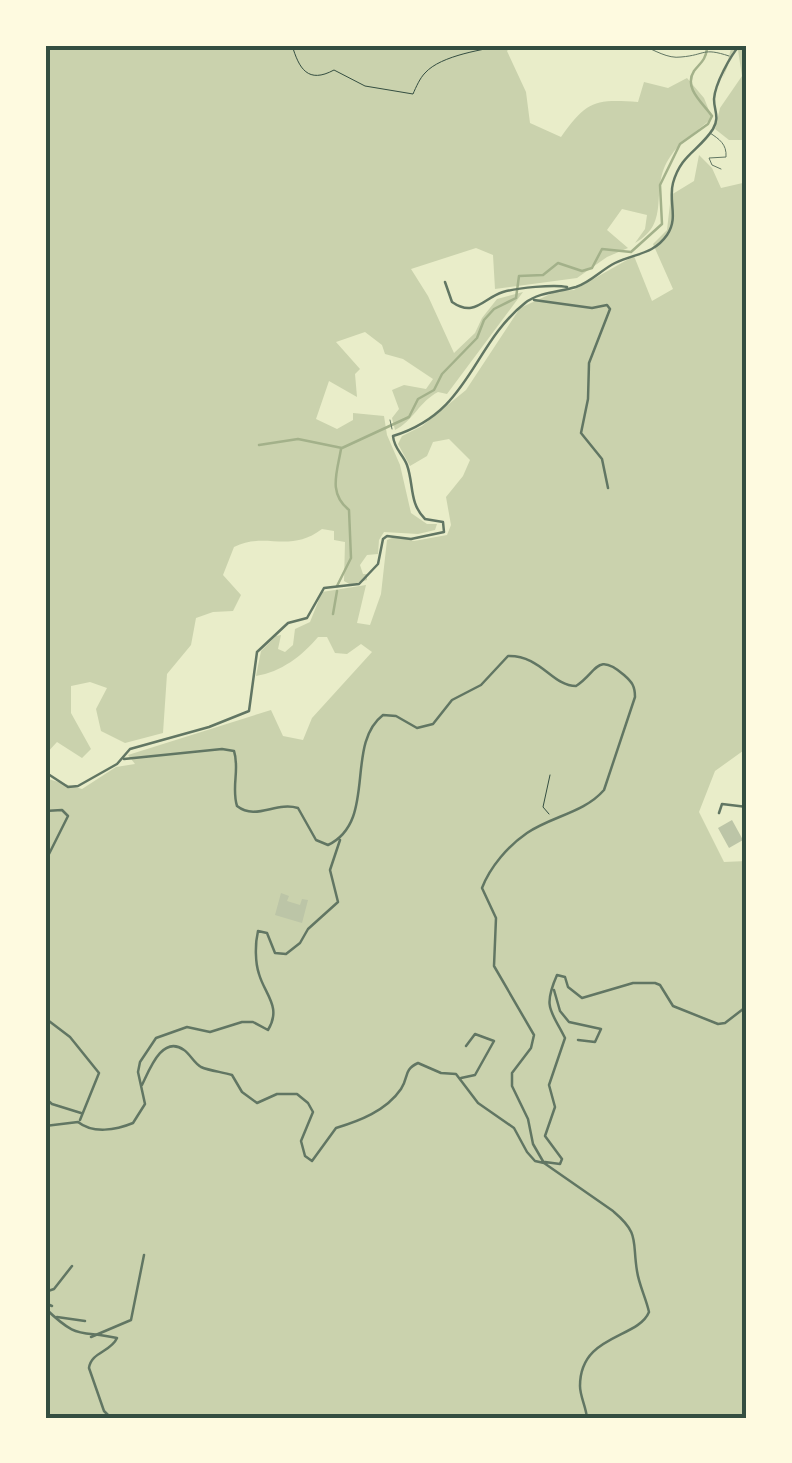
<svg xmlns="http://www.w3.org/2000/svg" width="792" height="1463" viewBox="0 0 792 1463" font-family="'Noto Sans',sans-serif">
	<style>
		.green { fill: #cad2ad }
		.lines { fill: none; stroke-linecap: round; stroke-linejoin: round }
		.stream { stroke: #a3b18a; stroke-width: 2.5 }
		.building { fill: #bcc5a7 }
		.path { stroke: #344e41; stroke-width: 1 }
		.service { stroke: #617663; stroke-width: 1 }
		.minor { stroke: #617663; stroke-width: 2.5 }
		.tertiary { stroke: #617663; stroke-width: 2.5 }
		.neatline { fill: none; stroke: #344e41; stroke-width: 4 }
	</style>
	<rect width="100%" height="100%" fill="#e9edc9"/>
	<path class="green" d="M45,45H512L507,51L526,92L530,123L561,137C587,101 594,99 638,102L644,82L668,88L687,78L704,98L712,118C699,130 679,142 670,157C648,189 673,222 635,243L645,229L647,215L622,209L607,230L628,248L607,257L577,278L495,289L493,255L476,248L411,269L428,296L454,353L475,333L482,318L497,299L523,292L447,394L438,392C420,401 412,422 395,430L392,418L399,409L392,390L404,385L426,389L433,379L403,359L385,354L382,345L365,332L336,342L360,369L355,374L357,397L329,381L316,419L337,429L353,420V413L384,416L387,435L400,465L411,513L427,524H437L435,530L418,534L384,532L379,540L378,554L367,555L360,565L363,574H367V580L351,585L344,581L345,542L334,540V531L322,529C289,554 266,531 234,547L223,575L241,595L233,611L213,612L196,618L191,645L167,674L163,733L125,743L101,731L96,709L107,688L90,682L71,686V713L91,749L82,758L57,742L45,755Z
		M732,45H747V140H729L715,129L720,108L742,76L738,50L733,52L723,78Z
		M699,155L712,168L721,188L747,182V748L715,771L699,812L724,862L747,861V1418H45V778L82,789L116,767L135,764L128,755L271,710L283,736L303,740L312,718L372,652L361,644L347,654L335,653L327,637H318C302,656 281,672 256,676L261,651L276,636L281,635L278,649L285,652L293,645L295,629L310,622L322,592L366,585L357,623L370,625L381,594L387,540L397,536L414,541L447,535L451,525L446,497L463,476L470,460L449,439L433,442L427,456L410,466L398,444L402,436L422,426L466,390L520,308L557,291L574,290L634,256L652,301L673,289L653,244L667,230L671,195L694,181Z"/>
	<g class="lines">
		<path class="stream" d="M259,445L298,439L342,448L409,417L418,399L434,390L442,374L477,338L484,320L494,309L516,298L519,276L543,275L558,263L582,271L592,268L602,249L631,252L662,224L660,185L680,144L708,124L712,116C703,103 683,88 694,71C701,62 705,61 707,49L713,45
			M337,586L351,558L349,510C328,493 337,473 341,449
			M333,614L337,591"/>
	</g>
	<path class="building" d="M732,820L743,840L729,848L718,828Z
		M281,893L289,896L287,901L300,905L302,899L308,900L302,923L275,915Z"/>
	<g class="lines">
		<path class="path" d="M292,45C299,69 308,84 334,70L365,86L413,94C416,87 420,78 425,73C441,55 485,49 508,45
			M549,814L543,807L550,775"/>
		<path class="service" d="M642,45C654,50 668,59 681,57C706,55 702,47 729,56
			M710,133C719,139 727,144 726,157L709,158L712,165L721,169
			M390,420L392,429"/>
		<path class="minor" d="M445,282L452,302C475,318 483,298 503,292C517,288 554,284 567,287
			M534,300L592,308L607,305L610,309L589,363L588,399L581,433L602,459L608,488
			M124,759L222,749L234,751C240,769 231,787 237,806C256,821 276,801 298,808L316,840L328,845C378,821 344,745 383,715L396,716L417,728L433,724L452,700L481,685L508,656C541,655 552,686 576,686C597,673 596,651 624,675C632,682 635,686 635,697L604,790C584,813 552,816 527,833C508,846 490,867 482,888L496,918L494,966L534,1035L531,1048L512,1073V1086L528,1119L533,1144L544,1163
			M45,772L68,787L78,786L117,764L130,749L209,727L249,711L257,652L288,623L307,618L324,588L359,584L378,564L383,539L387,536L411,539L444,532L443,522L425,519C409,503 414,485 407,465C403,454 394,449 393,436C471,412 471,346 525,303C539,292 559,292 576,287C591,282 601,270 615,263C635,253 653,255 667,235C679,218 668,201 673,183C681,154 699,151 713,129C720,117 714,111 714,99C715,84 730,56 740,45
			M45,811L62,810L68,816L45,862
			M719,813L722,804L747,807
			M554,990L560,1011L569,1022L601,1029L595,1042L578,1040
			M45,1018L70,1037L99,1073L80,1120
			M461,1078L475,1075L494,1041L475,1034L466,1046
			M142,1085C149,1071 162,1034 184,1050C190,1054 194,1063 201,1067C210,1071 223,1072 232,1075L242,1092L257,1103L277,1094H297L308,1103L313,1112L301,1141L305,1156L312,1161L336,1128C359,1121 386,1111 401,1089C409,1077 403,1070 418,1063L441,1073L456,1074L478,1103L514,1128L527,1152L535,1161L544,1163L613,1211
			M45,1098L52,1104L81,1113
			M45,1126L78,1122C93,1134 116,1130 133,1123L145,1104L138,1072L140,1062L156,1038L187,1027L210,1032L242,1022H253L268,1030C282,1007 265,995 259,974C255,962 255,944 258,931L267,933L275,953L286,954L300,943L308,929L338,902L330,870L340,840
			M545,1162L560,1164L562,1159L545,1136L555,1107L549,1085L565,1038C552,1011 542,1009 557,975L565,977L568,987L582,998L633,983H655L660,985L673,1006L718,1024L725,1023L747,1006
			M45,1292L54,1289L72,1266
			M45,1303L52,1306
			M57,1317L85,1321
			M91,1337L131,1320L144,1255"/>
		<path class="tertiary" d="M45,1308C78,1340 78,1330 117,1338C111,1352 91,1352 89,1368L104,1411L111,1418
			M587,1418C586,1407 580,1396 580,1386C580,1334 638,1339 649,1312C646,1298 639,1285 637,1271C632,1241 640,1234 614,1212"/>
	</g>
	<rect width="792" height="1463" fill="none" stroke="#fefae0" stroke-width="95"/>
	<rect x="48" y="48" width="696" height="1368" class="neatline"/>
</svg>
